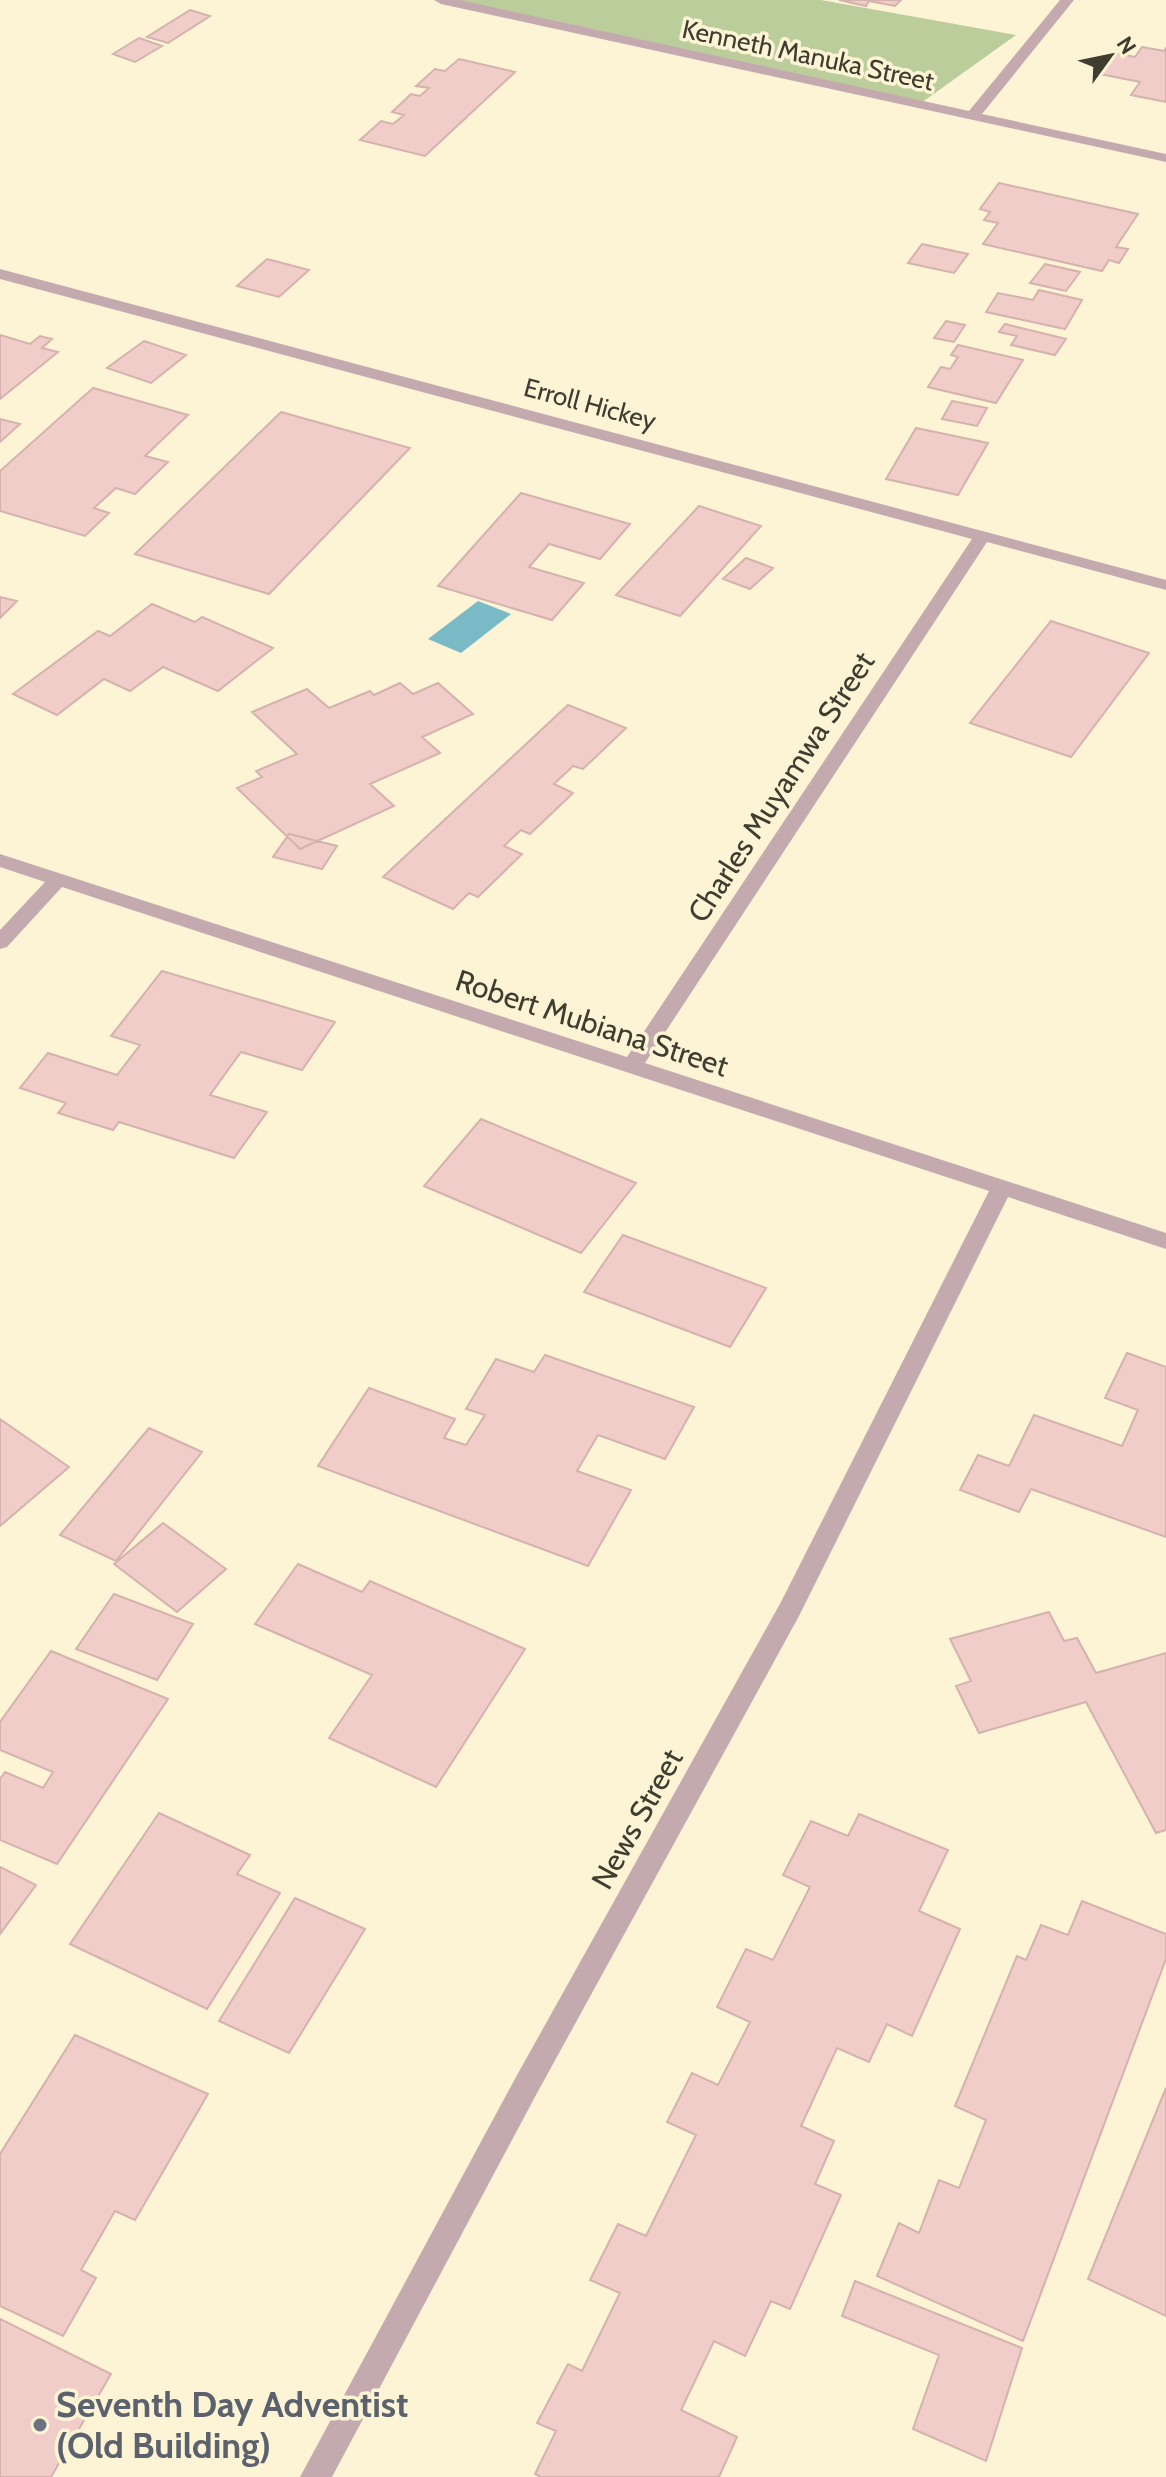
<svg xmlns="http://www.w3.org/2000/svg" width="1166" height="2477" viewBox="0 0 1166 2477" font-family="Cabin,sans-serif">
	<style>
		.forest { fill: #bccd9c }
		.water { fill: #79bac6 }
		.building { fill: #f1cdc9; stroke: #d5b2ad; stroke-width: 2 }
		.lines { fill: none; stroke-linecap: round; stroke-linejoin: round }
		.minor { fill: #c4aaaf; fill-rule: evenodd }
		.worship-dot { fill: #6b7280; stroke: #fcf4d5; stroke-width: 3 }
		.labels { text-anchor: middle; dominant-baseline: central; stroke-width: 7; stroke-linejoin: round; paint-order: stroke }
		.far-street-label { font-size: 26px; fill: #3f3c30; stroke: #fcf4d5 }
		.street-label { font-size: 30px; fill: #3f3c30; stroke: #fcf4d5 }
		.near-worship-label { font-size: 36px; font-weight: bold; fill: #5b616d; stroke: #fcf4d5; text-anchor: start }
	</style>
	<rect width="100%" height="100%" fill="#fcf4d5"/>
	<path class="forest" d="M458,0H821L1016,35L921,103Z"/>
	<path class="water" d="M478,601L511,614L461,653L428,639Z"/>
	<path class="building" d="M839,0H901L895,6L869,1L866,6Z
		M190,10L210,16L168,43L147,37Z
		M139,38L162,46L135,62L113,54Z
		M1142,47L1164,51L1166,48V102L1131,95L1140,82L1095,73L1111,52L1135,57Z
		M459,59L515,72L425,156L360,140L381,121L393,124L404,115L392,112L411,94L420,96L429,88L416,86L435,69L445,71Z
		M999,183L1138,214L1116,247L1128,249L1119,263L1109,260L1102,271L983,244L998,223L984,220L990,212L980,209Z
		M922,244L968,254L954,273L908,263Z
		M267,259L309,270L279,297L237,286Z
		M1045,264L1080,272L1066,291L1030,283Z
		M1039,290L1082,300L1065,329L986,312L998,293L1033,300Z
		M946,321L965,325L954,342L934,338Z
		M1005,324L1066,339L1055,355L1011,345L1017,336L999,332Z
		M0,335L30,344L40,336L52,339L42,348L58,352L0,399Z
		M144,341L186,355L151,383L107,368Z
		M958,345L1023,360L996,403L928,387L941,367L950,369L958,357L951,355Z
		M93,388L188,415L145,456L168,462L135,494L116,488L94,508L109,513L85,536L0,511V471Z
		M952,401L987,408L977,426L942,419Z
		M281,412L410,448L269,594L135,554Z
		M0,419L20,424L0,442Z
		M916,428L988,443L958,495L886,479Z
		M521,493L630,524L600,559L549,544L529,567L584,583L552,620L438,586Z
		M699,506L761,526L680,616L616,595Z
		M746,558L773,568L750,589L723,579Z
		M0,597L17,601L0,618Z
		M152,604L195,622L202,617L273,648L218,691L163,667L130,691L104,679L57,715L13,694L98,631L110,636Z
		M1051,621L1149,653L1071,757L970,723Z
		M400,683L413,694L438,683L473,714L422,737L440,753L370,784L394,806L300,849L237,788L262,777L256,771L297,754L252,712L307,689L329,708L370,691L374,695Z
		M568,705L626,728L583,769L573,766L554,784L573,793L530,834L521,830L504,846L522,854L478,897L469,893L453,909L383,877Z
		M289,834L337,846L322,869L273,857Z
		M162,971L335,1022L302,1070L241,1052L210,1095L267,1112L234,1158L119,1122L113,1130L58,1113L66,1103L20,1088L48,1053L117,1075L140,1045L111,1036Z
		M481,1119L636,1183L581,1253L424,1186Z
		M623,1235L766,1288L730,1347L584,1292Z
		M1127,1353L1166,1367V1537L1031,1489L1019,1512L960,1490L978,1455L1009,1466L1034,1415L1122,1446L1138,1410L1105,1398Z
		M545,1355L694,1407L665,1459L598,1435L577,1471L631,1490L588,1566L318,1466L369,1388L455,1419L444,1438L466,1445L485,1415L466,1409L496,1359L534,1372Z
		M0,1419L69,1467L0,1526Z
		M149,1428L202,1452L116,1561L60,1535Z
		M163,1523L226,1569L177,1612L114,1564Z
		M298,1564L362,1592L370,1581L525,1649L436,1787L329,1738L372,1675L255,1624Z
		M114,1594L193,1624L157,1680L76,1649Z
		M1049,1612L1064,1641L1077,1638L1096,1673L1166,1653V1830L1156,1833L1086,1702L979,1733L956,1686L971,1681L950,1639Z
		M51,1651L168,1699L57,1864L0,1840V1779L5,1772L43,1788L53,1772L0,1750V1722Z
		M159,1813L250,1855L237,1874L280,1893L207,2009L70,1944Z
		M859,1814L948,1850L919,1911L960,1929L912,2036L887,2024L869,2062L837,2048L801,2126L834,2141L815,2184L841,2195L790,2309L771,2301L745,2356L714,2341L681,2410L737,2437L719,2477H541L535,2474L556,2431L537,2423L568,2364L582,2371L620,2293L590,2280L618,2224L646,2236L696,2135L667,2122L692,2073L718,2085L750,2022L717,2007L746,1949L773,1960L810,1887L783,1875L811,1821L848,1836Z
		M0,1867L36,1885L0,1934Z
		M295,1898L365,1929L289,2053L219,2021Z
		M1082,1901L1166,1934V1959L1023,2341L877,2276L899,2223L919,2233L939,2180L959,2188L986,2120L955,2106L1017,1956L1026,1960L1041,1925L1068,1935Z
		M75,2035L208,2094L135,2220L115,2211L81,2270L96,2278L63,2336L0,2306V2154Z
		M1166,2088V2316L1088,2279Z
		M855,2281L1022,2348L986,2461L913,2429L939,2355L842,2316Z
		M0,2319L111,2374L51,2477H0Z"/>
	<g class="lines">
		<path class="minor" d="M434,0H460L969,111L1060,0H1074L982,114L1166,154V162L441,4Z
			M0,269L1166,580V590L987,542L645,1063L1166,1233V1249L1008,1197L799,1616L536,2095L332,2477H300L516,2077L781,1602L989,1191L62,887L7,947L0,949V930L45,882L0,867V854L627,1057L972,539L0,279Z"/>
	</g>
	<circle class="worship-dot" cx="40" cy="2425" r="8"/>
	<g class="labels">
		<g class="far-street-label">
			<text transform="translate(808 55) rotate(12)">Kenneth Manuka Street</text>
			<text transform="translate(590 404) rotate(15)">Erroll Hickey</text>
		</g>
		<g class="street-label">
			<text transform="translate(781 787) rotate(-57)">Charles Muyamwa Street</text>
			<text transform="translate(592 1023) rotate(18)">Robert Mubiana Street</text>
			<text transform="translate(637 1819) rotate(-61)">News Street</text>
		</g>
		<g class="near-worship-label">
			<text x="56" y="2404">Seventh Day Adventist<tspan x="56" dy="41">(Old Building)</tspan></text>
		</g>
	</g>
	<g transform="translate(1110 56) rotate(57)" stroke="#fcf4d5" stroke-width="6" paint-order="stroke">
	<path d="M0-6L14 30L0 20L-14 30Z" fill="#3f3c30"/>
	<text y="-12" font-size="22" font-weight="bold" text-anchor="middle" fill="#3f3c30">N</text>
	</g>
</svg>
